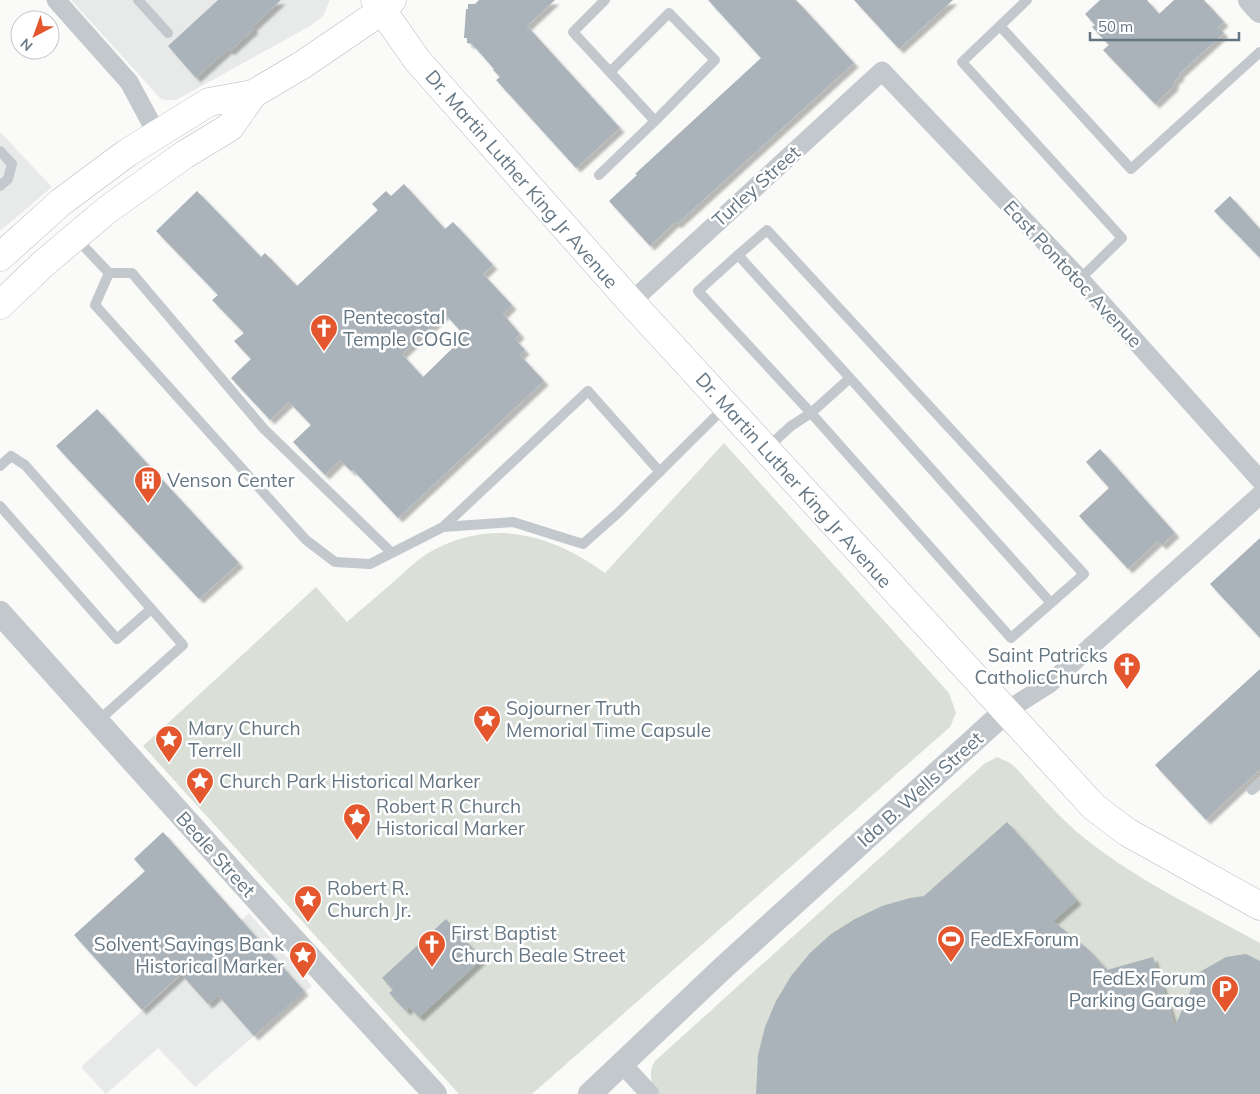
<svg xmlns="http://www.w3.org/2000/svg" width="1260" height="1094" viewBox="0 0 1260 1094" font-family="Mulish,sans-serif">
	<style>
		.built { fill: #e8e9e9 }
		.green { fill: #dadfd7 }
		.building { fill: #aab3b9; fill-rule: evenodd; filter: url(#shadow) }
		.lines { fill: none; stroke-linecap: round; stroke-linejoin: round }
		.primary-casing { stroke: #b5babe; stroke-width: 29 }
		.service { stroke: #c3c8cc; stroke-width: 10 }
		.minor { stroke: #c3c8cc; stroke-width: 19 }
		.tertiary { stroke: #c3c8cc; stroke-width: 24 }
		.primary { stroke: #fff; stroke-width: 28 }
		.labels { text-anchor: middle; dominant-baseline: central; stroke-width: 5; stroke-linejoin: round; paint-order: stroke }
		.street-label { font-size: 19px; fill: #657683; stroke: #fff }
		.poi-label { font-size: 19px; fill: #657683; stroke: #fff; text-anchor: start }
	</style>
	<defs>
		<filter id="shadow"><feDropShadow dx="4.5" dy="4.5" stdDeviation="1" flood-color="#0004"/></filter>
	</defs>
	<rect width="100%" height="100%" fill="#fafaf8"/>
	<path class="built" d="M71,0H330L323,16L312,25L176,100H165L161,99Z
		M0,132L52,187L0,231Z
		M249,913L312,986L195,1087L158,1048L106,1094L81,1067Z"/>
	<path class="green" d="M724,443L949,693L956,713L950,727L532,1094H459L143,746L316,587L347,622C364,607 382,592 399,577C407,570 416,561 425,555C488,517 549,532 605,573Z
		M997,757L1010,763L1015,767C1032,785 1047,804 1065,821C1119,872 1195,907 1260,943V1094H660C651,1084 647,1074 655,1061L984,764Z"/>
	<path class="building" d="M218,0H281L252,27L254,29L230,51L228,49L196,78L168,46Z
		M479,0H555L527,26L620,128L576,168L496,80L500,77L493,70L494,69L472,44L467,43V38H464L466,9H468V4H475Z
		M708,0H796L854,63L677,224L675,222L650,246L609,201L637,175L635,174L761,58Z
		M854,0H953L899,49Z
		M1100,0H1147L1159,14L1174,0H1204L1224,22L1218,27L1224,33L1179,74L1180,76L1174,81L1175,83L1173,85L1174,86L1155,104L1103,50L1109,45L1092,27L1095,25L1085,14Z
		M404,184L445,229L453,222L493,265L483,274L512,305L503,314L520,334L515,339L525,350L520,355L544,381L398,518L353,470L351,471L340,460L325,475L293,442L311,425L289,402L270,420L231,378L251,359L234,341L244,333L212,300L218,295L156,231L197,191L261,257L265,253L297,286L378,210L372,204L386,191L391,196ZM445,314L465,336L423,377L402,354Z
		M1230,196L1260,229V258L1214,211Z
		M97,409L239,563L199,599L56,446Z
		M1100,449L1175,533L1162,545L1158,541L1128,569L1079,516L1109,488L1086,462Z
		M1260,538V638L1210,584Z
		M1260,669V769L1206,820L1155,765Z
		M1007,822L1077,900L1053,921L1089,950L1107,970L1153,957L1175,1026L1198,973L1226,957L1246,954L1260,961V1094H756L758,1055L765,1027L776,1001L791,976L810,953L831,934L855,919L882,906L910,898L924,896Z
		M163,832L304,991L254,1036L218,995L208,1004L181,974L142,1010L74,935L145,871L134,859Z
		M446,919L482,959L419,1017L409,1007L406,1011L389,993L393,990L382,978Z"/>
	<g class="lines">
		<g class="primary-casing">
			<path id="primary" d="M375,0L417,60L631,302L1094,807L1127,832L1260,906
				M0,257L61,202L127,153L209,102L253,94L302,65L383,10L392,0
				M0,305L43,264L107,210L184,155L230,127L253,94"/>
		</g>
		<path class="service" d="M138,0L168,33
			M1027,0L962,62L1122,238L1080,279
			M1000,26L1131,169L1260,52
			M610,72L669,13L715,60L655,121
			M0,151L12,164L8,179L0,186
			M599,175L655,121L573,32L605,0
			M75,237L109,273H132L264,429L392,553
			M738,255L767,230L1084,574L1051,603
			M109,273L95,305L306,540L335,562L370,564L443,527L588,391L660,472
			M767,448L791,426L811,413L850,378L1051,603L1011,638L811,413L698,291L738,255L850,378
			M0,466L11,456L25,465L183,645L98,721
			M0,506L117,639L151,609
			M443,527L513,522L583,544L618,513L725,407
			M1252,790L1260,783"/>
		<path class="minor" d="M56,0L129,82L157,134
			M631,302L882,71L1080,279L1260,480
			M1006,711L1049,684L1260,495
			M621,1063L650,1094"/>
		<path class="tertiary" d="M1250,0L1260,11
			M0,613L290,936L435,1094
			M590,1094L724,967L1006,711"/>
		<use href="#primary" class="primary"/>
	</g>
	<defs>
		<g id="church-pin" transform="scale(1.4375)"><path d="M0 17L-7.5 6A9.5 9.5 0 1 1 7.5 6Z" fill="#e4572e" stroke="#fff"/><path d="M-1.2-6h2.4v3.5h3.3v2.4h-3.3V6h-2.4V-.1h-3.3v-2.4h3.3Z" fill="#fff"/></g>
		<g id="building-pin" transform="scale(1.4375)"><path d="M0 17L-7.5 6A9.5 9.5 0 1 1 7.5 6Z" fill="#e4572e" stroke="#fff"/><path d="M-4-6H4V6H1V3H-1V6H-4ZM-2.5-4.3h1.7v1.8h-1.7ZM.8-4.3h1.7v1.8H.8ZM-2.5-1h1.7V.8h-1.7ZM.8-1h1.7V.8H.8Z" fill="#fff"/></g>
		<g id="sight-pin" transform="scale(1.4375)"><path d="M0 17L-7.5 6A9.5 9.5 0 1 1 7.5 6Z" fill="#e4572e" stroke="#fff"/><path d="M0-6L1.8-2.2L6-1.7L2.9 1.2L3.7 5.4L0 3.3L-3.7 5.4L-2.9 1.2L-6-1.7L-1.8-2.2Z" fill="#fff"/></g>
		<g id="stadium-pin" transform="scale(1.4375)"><path d="M0 17L-7.5 6A9.5 9.5 0 1 1 7.5 6Z" fill="#e4572e" stroke="#fff"/><path d="M0-5a6.5 5 0 1 0 0 10a6.5 5 0 1 0 0-10ZM-3.5-1.8h7v3.6h-7Z" fill="#fff"/></g>
		<g id="parking-pin" transform="scale(1.4375)"><path d="M0 17L-7.5 6A9.5 9.5 0 1 1 7.5 6Z" fill="#e4572e" stroke="#fff"/><path d="M-3.5-5.5H1a3.5 3.5 0 0 1 0 7H-1V5.5H-3.5ZM-1-3.4V-.6H.8a1.4 1.4 0 0 0 0-2.8Z" fill="#fff"/></g>
	</defs>
	<g fill-rule="evenodd">
		<use href="#church-pin" x="324" y="328"/>
		<use href="#building-pin" x="148" y="480"/>
		<use href="#church-pin" x="1127" y="666"/>
		<use href="#sight-pin" x="487" y="719"/>
		<use href="#sight-pin" x="169" y="739"/>
		<use href="#sight-pin" x="200" y="781"/>
		<use href="#sight-pin" x="357" y="817"/>
		<use href="#sight-pin" x="308" y="899"/>
		<use href="#stadium-pin" x="951" y="939"/>
		<use href="#church-pin" x="432" y="944"/>
		<use href="#sight-pin" x="303" y="955"/>
		<use href="#parking-pin" x="1225" y="989"/>
	</g>
	<g class="labels">
		<g class="street-label">
			<text transform="translate(522 179) rotate(49)">Dr. Martin Luther King Jr Avenue</text>
			<text transform="translate(756 186) rotate(-42)">Turley Street</text>
			<text transform="translate(1073 274) rotate(47)">East Pontotoc Avenue</text>
			<text transform="translate(794 480) rotate(48)">Dr. Martin Luther King Jr Avenue</text>
			<text transform="translate(920 789) rotate(-42)">Ida B. Wells Street</text>
			<text transform="translate(216 854) rotate(48)">Beale Street</text>
		</g>
		<g class="poi-label">
			<text x="343" y="317">Pentecostal<tspan x="343" dy="22">Temple COGIC</tspan></text>
			<text x="167" y="480">Venson Center</text>
			<text x="1108" y="655" text-anchor="end">Saint Patricks<tspan x="1108" dy="22">CatholicChurch</tspan></text>
			<text x="506" y="708">Sojourner Truth<tspan x="506" dy="22">Memorial Time Capsule</tspan></text>
			<text x="188" y="728">Mary Church<tspan x="188" dy="22">Terrell</tspan></text>
			<text x="219" y="781">Church Park Historical Marker</text>
			<text x="376" y="806">Robert R Church<tspan x="376" dy="22">Historical Marker</tspan></text>
			<text x="327" y="888">Robert R.<tspan x="327" dy="22">Church Jr.</tspan></text>
			<text x="451" y="933">First Baptist<tspan x="451" dy="22">Church Beale Street</tspan></text>
			<text x="970" y="939">FedExForum</text>
			<text x="284" y="944" text-anchor="end">Solvent Savings Bank<tspan x="284" dy="22">Historical Marker</tspan></text>
			<text x="1206" y="978" text-anchor="end">FedEx Forum<tspan x="1206" dy="22">Parking Garage</tspan></text>
		</g>
	</g>
	<g transform="translate(35 35) rotate(221)"><circle r="24" fill="#ffffff" stroke="#c1c8cd"/>
	<path d="M0-4L9 19L0 12L-9 19Z" fill="#e4572e"/>
	<text y="-8" font-size="14" font-weight="bold" text-anchor="middle" fill="#657683">N</text>
	</g>
	<path d="M1090 32v8h149v-8" fill="none" stroke="#657683" stroke-width="2.5"/>
	<text x="1098" y="32" font-size="15" fill="#657683" stroke="#ffffff" stroke-width="4" paint-order="stroke">50 m</text>
</svg>
